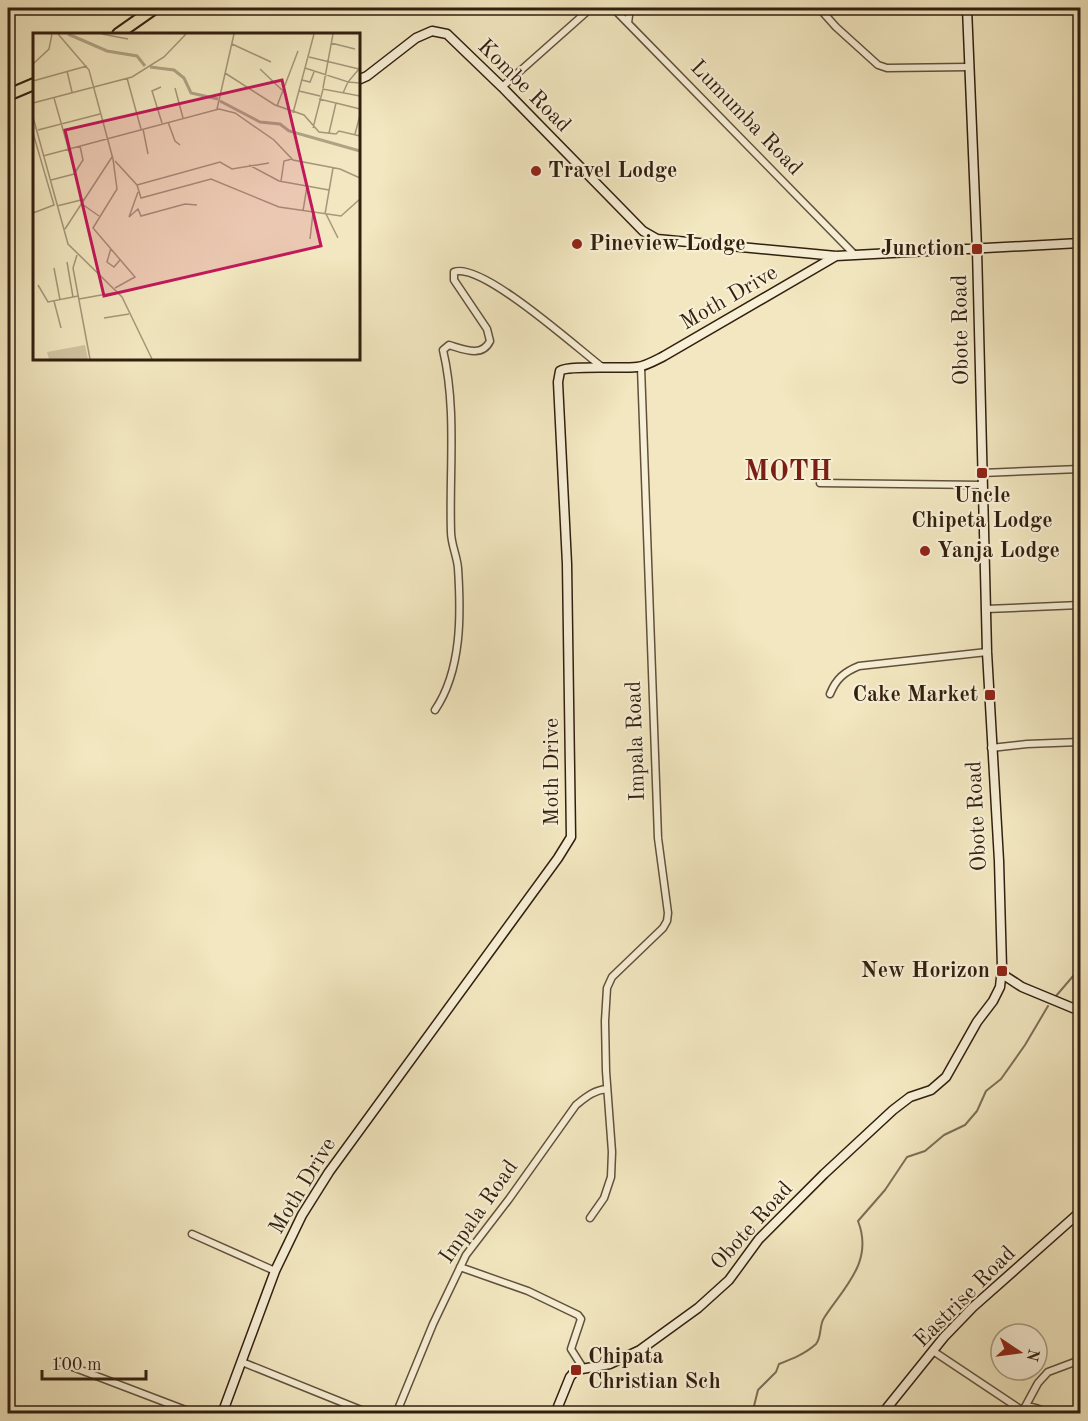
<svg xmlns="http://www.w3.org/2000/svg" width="1088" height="1421" viewBox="0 0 1088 1421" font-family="'Old Standard TT',serif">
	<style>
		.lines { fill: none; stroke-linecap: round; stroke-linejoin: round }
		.stream { stroke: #7d6e55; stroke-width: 2 }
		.street-casing { stroke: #61513b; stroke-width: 9 }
		.secondary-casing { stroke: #311f0f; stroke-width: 11 }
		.highway-casing { stroke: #311f0f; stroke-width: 14 }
		.street { stroke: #f7efd6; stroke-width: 6 }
		.secondary { stroke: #f7efd6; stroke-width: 8 }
		.highway { stroke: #f2e7c0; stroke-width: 10 }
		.poi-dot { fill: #8f2418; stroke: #f7efd6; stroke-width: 2 }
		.labels { text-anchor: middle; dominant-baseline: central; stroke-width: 4.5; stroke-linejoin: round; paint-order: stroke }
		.street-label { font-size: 22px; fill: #311f0f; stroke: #f7efd6 }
		.poi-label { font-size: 22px; font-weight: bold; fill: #311f0f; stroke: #f7efd6; text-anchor: start }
		.district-label { font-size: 28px; font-weight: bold; fill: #7a1f14; stroke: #f7efd6 }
		.inset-river { fill: none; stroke: #b0a384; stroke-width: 3 }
		.inset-road { fill: none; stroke: #a59779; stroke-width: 1.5 }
		.view { fill: #c2185b; fill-opacity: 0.15; stroke: #c2185b; stroke-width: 3 }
		.inset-edge { fill: none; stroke: #311f0f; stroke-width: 3 }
	</style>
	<rect width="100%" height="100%" fill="#f2e7c0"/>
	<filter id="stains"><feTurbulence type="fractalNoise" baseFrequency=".00333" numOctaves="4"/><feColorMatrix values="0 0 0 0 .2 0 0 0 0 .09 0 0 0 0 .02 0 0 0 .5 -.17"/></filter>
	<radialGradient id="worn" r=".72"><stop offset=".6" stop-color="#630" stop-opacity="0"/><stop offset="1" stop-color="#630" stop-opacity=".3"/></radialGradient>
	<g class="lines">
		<path class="stream" d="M1056,996L1080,968
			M752,1414L758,1390L776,1372L779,1364C792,1359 805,1354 816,1344C822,1337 819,1325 824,1318C844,1287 874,1262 858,1221L885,1190L907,1157L925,1151L944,1135L965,1125L977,1111L986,1091L1001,1079L1025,1045L1048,1006"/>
		<g class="street-casing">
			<path id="street" d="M613,8L854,254
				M819,8L836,27L878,65L887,68L969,67
				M628,23L630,8
				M502,87L591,8
				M982,473L1080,469
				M820,483L982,485
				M986,609L1080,605
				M830,694C836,679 844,672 859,666L987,652
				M435,710C462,670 461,614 458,568C457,556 451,544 451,532C449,472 457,409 443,350L449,345C463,349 482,358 490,341L487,329L454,280V272C481,261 577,348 602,367
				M991,748L1027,744L1080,742
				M590,1218L604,1198L611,1177L612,1152L606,1071L605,1021L607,988L612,977L663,928L667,921L668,913L658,838L641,367
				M192,1234L275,1271
				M460,1267L528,1291L578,1315L581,1319L571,1349L583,1368
				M933,1351L1020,1409
				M57,1361L196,1414
				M242,1362L371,1414
				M1025,1407L1038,1383L1048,1372L1080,1360
				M396,1414L433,1324L466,1255L509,1199L576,1105C586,1097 594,1090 607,1089
				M1018,1414C1025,1400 1040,1410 1051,1414"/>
		</g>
		<g class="secondary-casing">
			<path id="secondary" d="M358,80L367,76L416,38L432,31L447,34L502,87L643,231L657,239L836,256L1080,243
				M1002,974L1022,987L1080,1011
				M222,1414L275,1271L302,1215L329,1172L558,858L571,837L567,564L558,382L560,371C568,365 622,369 637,367C646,366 656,360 664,356L836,256
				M555,1414L570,1377L576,1370L610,1364L640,1350L698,1308L729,1280L759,1239L824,1174L893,1110L910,1097L931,1090L946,1077L977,1022L993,1001L1000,987L1002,968L999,861L987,652L977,249L967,8
				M882,1414L944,1337L973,1307L1080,1212"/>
		</g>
		<g class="highway-casing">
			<path id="highway" d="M118,34L155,8
				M8,95L34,84"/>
		</g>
		<use href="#street" class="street"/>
		<use href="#secondary" class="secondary"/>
		<use href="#highway" class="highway"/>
	</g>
	<g class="poi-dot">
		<circle cx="536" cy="171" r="6"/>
		<circle cx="577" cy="244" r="6"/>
		<rect x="971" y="243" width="12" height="12" rx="3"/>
		<rect x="976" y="467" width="12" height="12" rx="3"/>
		<circle cx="925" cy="551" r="6"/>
		<rect x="984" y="689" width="12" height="12" rx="3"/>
		<rect x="996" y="965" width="12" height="12" rx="3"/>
		<rect x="570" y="1364" width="12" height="12" rx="3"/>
	</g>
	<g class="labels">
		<g class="street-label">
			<text transform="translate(524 86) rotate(45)">Kombe Road</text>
			<text transform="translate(746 118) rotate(46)">Lumumba Road</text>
			<text transform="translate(729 298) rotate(-30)">Moth Drive</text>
			<text transform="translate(961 330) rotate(-91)">Obote Road</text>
			<text transform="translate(636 741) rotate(-92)">Impala Road</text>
			<text transform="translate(552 772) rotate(-90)">Moth Drive</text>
			<text transform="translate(977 816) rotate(-93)">Obote Road</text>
			<text transform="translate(303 1186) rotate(-59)">Moth Drive</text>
			<text transform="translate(479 1212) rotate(-55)">Impala Road</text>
			<text transform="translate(752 1226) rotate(-48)">Obote Road</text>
			<text transform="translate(965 1297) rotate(-45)">Eastrise Road</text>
		</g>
		<g class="poi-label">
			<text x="548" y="171">Travel Lodge</text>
			<text x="589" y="244">Pineview Lodge</text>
			<text x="965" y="249" text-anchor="end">Junction</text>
			<text x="982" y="496" text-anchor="middle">Uncle<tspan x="982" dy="25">Chipeta Lodge</tspan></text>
			<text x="937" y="551">Yanja Lodge</text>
			<text x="978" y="695" text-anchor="end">Cake Market</text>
			<text x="990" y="971" text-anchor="end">New Horizon</text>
			<text x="588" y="1357">Chipata<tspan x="588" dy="25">Christian Sch</tspan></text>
		</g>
		<g class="district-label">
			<text x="788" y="473">MOTH</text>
		</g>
	</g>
	<g transform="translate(33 33)">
		<rect width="327" height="327" fill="#f2e7c0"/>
		<path d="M52,312L55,326H16L14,319Z" fill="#d1c5a2"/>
		<path class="inset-river" d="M35,1L74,18L104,23L112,33M117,34L141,37L151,45L158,60L185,66M187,68L227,89L247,91L256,98L327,118"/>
		<path class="inset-road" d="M25,1L56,37L80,126L84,156L60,195L102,244L82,255M69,1L95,6M298,10L322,16M199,11L238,29M276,24L326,36M0,31L16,16L19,1M272,35L315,49L326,36M227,36L249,57M34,38L39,59M192,40L242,72L271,82L286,99L303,101L306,98L327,103M94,45L108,96M269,47L277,49L281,39M0,48L54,33M128,54L119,58L129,90M142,55L150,85M290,55L300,1M266,58L287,63M310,60L315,49L327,50M21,65L42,139M286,66L303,70L296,100M0,70L99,44L131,24L153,1M303,70L327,76M244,73L265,18M184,76L201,1M260,80L281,1M0,84L35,211L89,264L119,326M135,89L142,108L147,112M280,95L290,56L327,63M110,96L115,121M5,97L67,81M0,100L21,172L0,180M322,101L327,82M10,123L186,76L202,80L241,107L260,127L307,136L327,145M82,128L104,152L108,165L178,146L246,174L308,183L327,166M216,132L246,148L296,157M18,147L41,141L50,127L47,113M248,148L251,128L259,126M104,152L187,129L199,136L236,130M105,159L96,184L105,176L108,183L152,171L164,172M49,171L66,183M24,173L52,166M270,178L274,153M292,181L300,135M293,181L305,205M32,196L79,124M277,206L280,180M78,215L74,229L81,234L87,227M44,222L40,235L57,326M34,229L40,264M21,235L27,267M5,252L15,269L45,263M46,266L85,259M21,268L28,295M71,285L96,281"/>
		<path class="view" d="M249,47L288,213L71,263L32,97Z"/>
		<rect width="327" height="327" class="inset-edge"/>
	</g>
	<rect width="1088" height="1421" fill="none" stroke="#f2e7c0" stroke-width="30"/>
	<rect x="9" y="9" width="1070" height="1403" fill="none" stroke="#311f0f" stroke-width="3"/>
	<rect x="15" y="15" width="1058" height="1391" fill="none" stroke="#311f0f" stroke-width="1.5"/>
	<g transform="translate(1019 1352) rotate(103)"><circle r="28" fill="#f7efd6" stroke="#a89c86" stroke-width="1.5"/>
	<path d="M0-4.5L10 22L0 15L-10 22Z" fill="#8f2418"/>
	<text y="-9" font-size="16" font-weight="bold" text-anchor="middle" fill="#311f0f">N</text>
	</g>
	<path d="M42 1370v9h104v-9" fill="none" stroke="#311f0f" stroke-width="3"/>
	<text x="51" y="1370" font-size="18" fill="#311f0f" stroke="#f7efd6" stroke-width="4.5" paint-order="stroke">100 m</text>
	<rect width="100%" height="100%" filter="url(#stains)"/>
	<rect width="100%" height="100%" fill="url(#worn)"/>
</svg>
